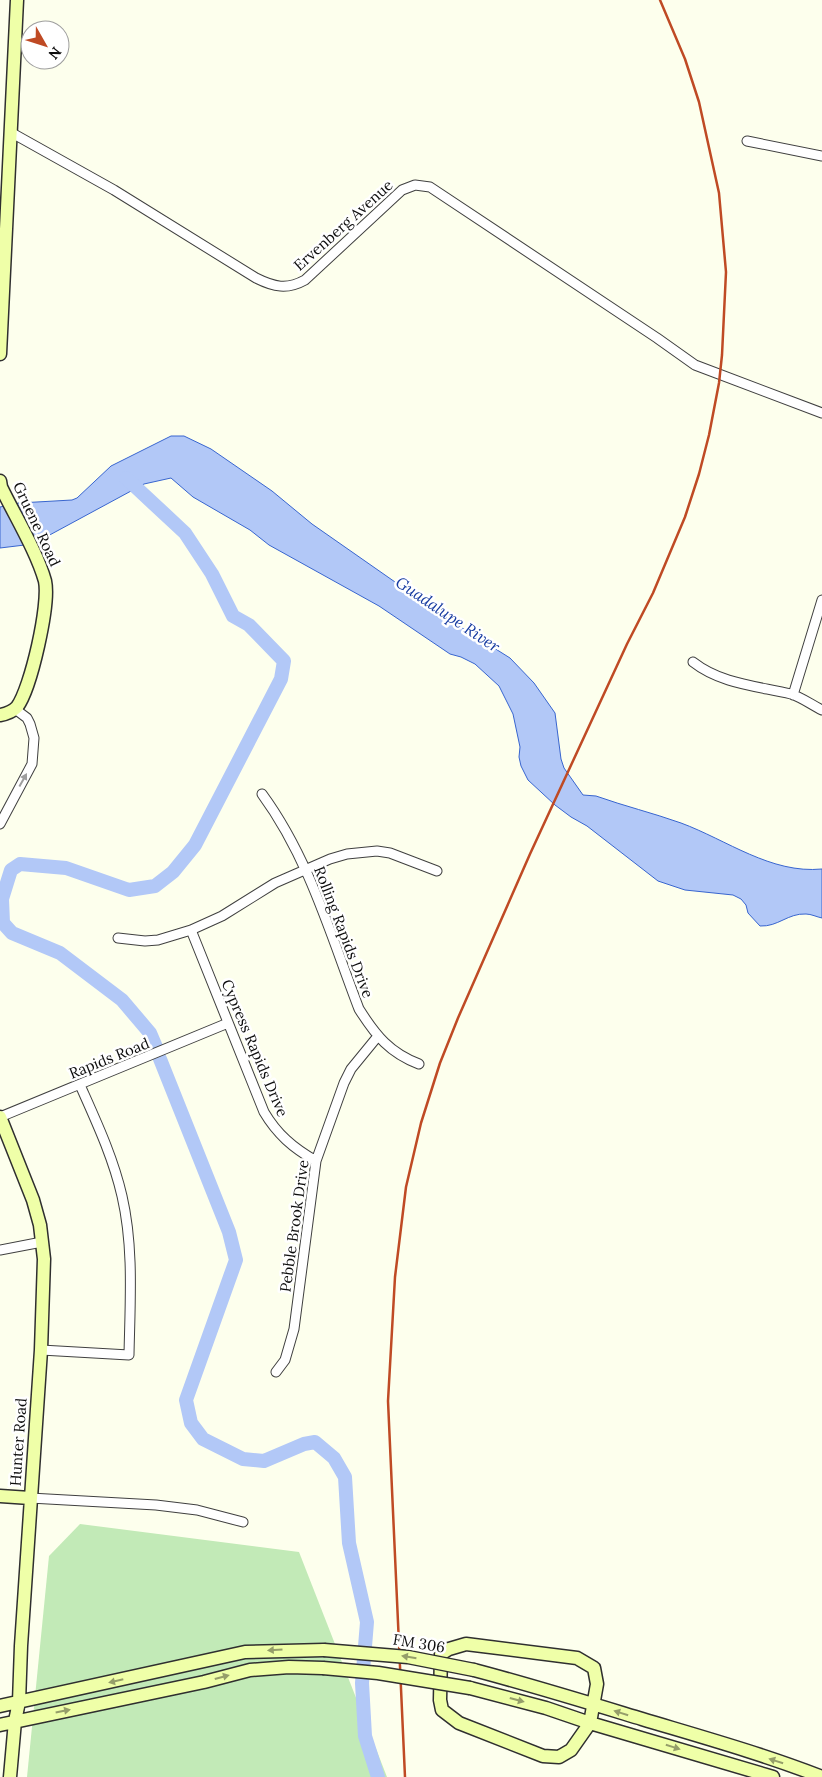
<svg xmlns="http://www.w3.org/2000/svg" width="822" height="1777" viewBox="0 0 822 1777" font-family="Lora,serif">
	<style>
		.green { fill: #c2eab7 }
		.water { fill: #b2c8f7; stroke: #3865cf }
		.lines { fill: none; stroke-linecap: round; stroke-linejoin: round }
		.river { stroke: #b2c8f7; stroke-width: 14 }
		.street-casing { stroke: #404040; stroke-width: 11 }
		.secondary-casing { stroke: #2f2f2f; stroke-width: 15 }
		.street { stroke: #fff; stroke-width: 9 }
		.secondary { stroke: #efffa8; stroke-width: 12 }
		.rail { stroke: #bf4a24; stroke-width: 2.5 }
		.secondary-bridge-casing { stroke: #2f2f2f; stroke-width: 15; stroke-linecap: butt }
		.secondary-bridge { stroke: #efffa8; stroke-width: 12 }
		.oneway { fill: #9e9e9e }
		.oneway2 { fill: #959e6a }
		.labels { text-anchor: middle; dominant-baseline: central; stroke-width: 5; stroke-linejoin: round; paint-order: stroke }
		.street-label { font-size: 15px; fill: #0d0d0d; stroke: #fff }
		.water-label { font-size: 16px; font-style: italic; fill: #153aa0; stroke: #fff }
	</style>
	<rect width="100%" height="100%" fill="#fdffed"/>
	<path class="green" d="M80,1524L299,1552L387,1777H27L49,1556Z"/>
	<path class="water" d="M171,436H184L211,449L272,491L312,524L448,619L510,658L534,683L555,713L561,759L564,768L583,795L596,796C624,806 653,813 681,823C727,840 771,874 822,869V918C817,917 811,914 806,914C788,913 778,927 760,926L748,913L746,905L741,899L733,895L685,890L658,881L587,826L571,817L555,805L528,780L521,766L519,757L520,747L513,714L499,686L475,664L461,657L450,654L379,606L269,545L250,530L193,497L171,478L144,484L33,544L0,548V507L19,503L72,500L77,498L111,466Z"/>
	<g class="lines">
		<path class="river" d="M126,478L185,533L212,574L233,616L249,625L284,661L281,679L195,845L173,872L155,886L129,890L66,868L20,864L11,870L2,899L3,923L12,933L60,953L122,1000L150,1033L156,1047
			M160,1059L229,1232L236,1260L186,1400L191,1423L203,1439L243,1459L264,1461L304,1444L315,1442L334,1458L345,1477L349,1543L367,1622L362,1683L365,1736L378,1777"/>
		<g class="street-casing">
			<path id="street" d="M12,133L114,190L256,278C274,287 287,290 305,280L402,190L415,185L430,187L657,338L695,365L822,413
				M747,141L822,156
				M693,662C721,684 757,686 791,694C801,697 812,705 822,710
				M793,695L822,600
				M262,794C309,858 331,936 359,1009C376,1036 390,1053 419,1064
				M0,824L32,764L34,738L30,724L27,718L15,709
				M191,930L264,1112C277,1134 293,1148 316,1161
				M118,938L145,941L158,940L191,930L222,916L275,883L330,859L347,854L377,851L390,853L437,871
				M0,1117L228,1023
				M0,1250L42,1242
				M41,1350L129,1355C130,1302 134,1248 122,1196C113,1157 96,1121 80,1085
				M276,1372L285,1360L294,1329L316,1161L344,1083L351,1069L378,1036
				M30,1498L156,1505L197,1510L243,1522"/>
		</g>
		<g class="secondary-casing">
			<path id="secondary" d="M0,354L17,0
				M0,481L1,487C15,516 37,552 45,581C50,604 31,688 17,707C12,712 6,714 0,715
				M0,1117L33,1200L40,1225L44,1259L41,1350L21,1646L19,1702L15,1721L10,1777
				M0,1496L30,1498
				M466,1644L577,1658L594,1668L597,1684L590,1723L571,1750L559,1757L543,1756L459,1723L442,1710L440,1700L441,1654L449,1649Z
				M474,1670C531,1685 586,1702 642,1719C702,1737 763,1754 822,1777
				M470,1688L546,1708L590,1723L773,1777
				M0,1706L245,1652L324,1650
				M0,1725L204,1682L250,1670L289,1667L323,1668"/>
		</g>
		<use href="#street" class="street"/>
		<use href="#secondary" class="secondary"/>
		<path class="rail" d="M405,1777L388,1401L395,1277L406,1187L421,1123L440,1063L458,1018L530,854L627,644L653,593L685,517L699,474L709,435L719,383L722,355L726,272L719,193L699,102L685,59L660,0"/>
		<g class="secondary-bridge-casing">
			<path id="secondary-bridge" d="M324,1650L408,1657L474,1670
				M323,1668L378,1673L470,1688"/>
		</g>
		<use href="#secondary-bridge" class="secondary-bridge"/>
	</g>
	<defs><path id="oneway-solid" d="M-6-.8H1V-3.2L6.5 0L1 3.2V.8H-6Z" transform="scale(1.25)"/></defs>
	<use class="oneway" href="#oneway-solid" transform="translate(23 780) rotate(-61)"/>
	<g class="oneway2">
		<use href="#oneway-solid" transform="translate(275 1650) rotate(177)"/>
		<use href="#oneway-solid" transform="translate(409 1657) rotate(-171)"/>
		<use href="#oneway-solid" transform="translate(222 1677) rotate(-15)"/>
		<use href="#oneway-solid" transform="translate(116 1681) rotate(167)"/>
		<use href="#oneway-solid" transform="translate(517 1700) rotate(15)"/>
		<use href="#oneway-solid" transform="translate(63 1711) rotate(-11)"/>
		<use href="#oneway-solid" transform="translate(621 1713) rotate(-163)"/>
		<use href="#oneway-solid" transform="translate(673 1747) rotate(17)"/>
		<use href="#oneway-solid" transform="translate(776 1761) rotate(-162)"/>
	</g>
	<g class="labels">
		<g class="street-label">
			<text transform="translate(343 225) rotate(-42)">Ervenberg Avenue</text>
			<text transform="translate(37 524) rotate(65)">Gruene Road</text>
			<text transform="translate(344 932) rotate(69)">Rolling Rapids Drive</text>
			<text transform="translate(255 1048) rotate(67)">Cypress Rapids Drive</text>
			<text transform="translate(109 1058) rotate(-22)">Rapids Road</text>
			<text transform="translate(294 1226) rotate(-82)">Pebble Brook Drive</text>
			<text transform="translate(18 1442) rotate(-86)">Hunter Road</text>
			<text transform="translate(419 1643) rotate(9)">FM 306</text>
		</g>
		<g class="water-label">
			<text transform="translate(448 614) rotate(34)">Guadalupe River</text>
		</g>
	</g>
	<g transform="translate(45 45) rotate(129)"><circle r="24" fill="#ffffff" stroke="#9e9e9e"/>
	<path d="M0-4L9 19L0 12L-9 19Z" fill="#bf4a24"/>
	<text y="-8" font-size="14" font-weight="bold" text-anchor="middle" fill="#0d0d0d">N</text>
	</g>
</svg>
